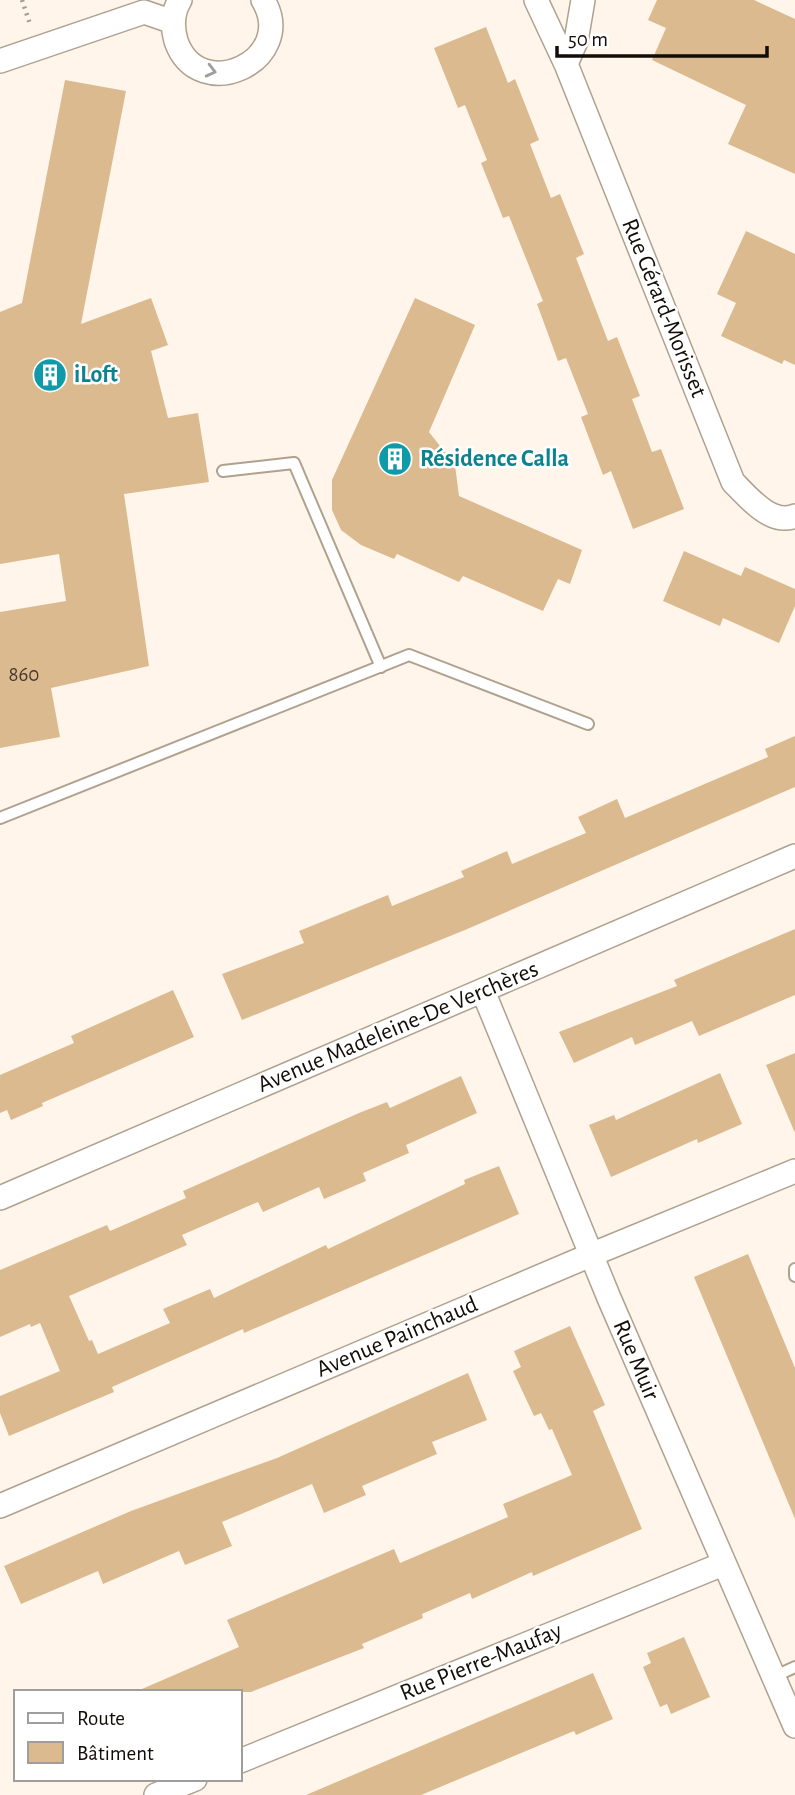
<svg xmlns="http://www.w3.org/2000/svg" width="795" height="1795" viewBox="0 0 795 1795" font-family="'Alegreya Sans',sans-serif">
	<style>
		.building { fill: #dbba8f }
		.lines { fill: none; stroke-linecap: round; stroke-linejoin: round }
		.lane-casing { stroke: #b0a18f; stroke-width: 14 }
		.street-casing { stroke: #b0a18f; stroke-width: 26 }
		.path { stroke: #a39b92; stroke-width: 4.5; stroke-dasharray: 2 5; stroke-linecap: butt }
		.lane { stroke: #fff; stroke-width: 10 }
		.street { stroke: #fff; stroke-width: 23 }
		.oneway { stroke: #a09e9c }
		.labels { text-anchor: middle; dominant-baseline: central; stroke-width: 5; stroke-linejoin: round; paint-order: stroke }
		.number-label { font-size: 21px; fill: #443829 }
		.street-label { font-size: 24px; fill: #120d07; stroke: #fff }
		.culture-label { font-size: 24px; font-weight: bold; fill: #0d838f; stroke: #fff; text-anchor: start }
	</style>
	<rect width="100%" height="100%" fill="#fff5ea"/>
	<path class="building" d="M657,0H754L795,19V174L728,144L746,105L652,60L666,28L648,20Z
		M486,27L508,83L515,79L539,140L530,144L551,198L560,194L584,254L576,258L608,341L617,337L640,396L632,399L652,452L661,449L684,509L633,529L611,471L603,475L581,417L588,414L566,358L558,361L537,304L543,301L509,216L503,218L481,163L487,160L465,105L458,108L434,48Z
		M65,80L126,91L81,324L151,298L168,345L151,351L168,418L198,413L209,482L124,494L149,666L51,688L60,737L0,748V612L66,601L59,554L0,564V312L22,303Z
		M746,231L795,254V365L784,360L782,364L721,336L736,303L717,294Z
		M415,298L475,325L429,432L455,465L459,496L582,550L570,584L558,579L543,611L463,576L459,582L397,554L394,559L361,545L341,530L332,510V480Z
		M684,551L741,576L745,567L795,589V606L779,643L723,618L720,626L663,601Z
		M795,736V787L465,930L242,1020L222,974L304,943L299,931L388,895L392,906L464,877L461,871L507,851L512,864L586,833L578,817L617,799L625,818L768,757L765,749Z
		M795,929V995L699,1036L692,1021L635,1045L632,1037L574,1063L559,1032L677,986L674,980Z
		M173,990L194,1037L42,1103L43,1106L11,1120L7,1110L0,1113V1075L74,1043L71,1036Z
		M795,1053V1133L766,1065Z
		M720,1073L742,1124L698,1143L697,1139L611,1177L589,1125L614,1115L616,1120Z
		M461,1076L477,1113L406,1145L409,1153L363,1173L366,1181L324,1199L319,1187L263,1212L258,1202L182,1235L187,1245L69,1296L89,1341L92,1340L98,1354L170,1323L163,1309L210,1289L214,1298L326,1245L328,1249L465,1184L464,1180L499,1166L519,1214L244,1333L243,1329L112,1387L114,1392L9,1436L0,1413V1396L60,1371L40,1323L31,1327L30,1324L0,1337V1270L107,1225L110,1231L186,1198L183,1191L359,1113L387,1102L390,1108Z
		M748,1254L795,1368V1519L694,1277Z
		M570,1326L605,1405L593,1411L642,1529L533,1576L532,1572L472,1599L470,1593L422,1614L423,1618L362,1644L364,1648L251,1692H135L239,1647L227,1620L394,1549L400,1563L508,1517L503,1504L572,1475L552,1429L549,1430L541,1413L534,1416L513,1371L521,1367L514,1351Z
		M468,1373L487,1420L432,1442L437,1454L362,1486L366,1495L324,1513L312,1484L222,1522L232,1546L185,1565L179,1551L103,1584L98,1571L21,1604L4,1566L131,1511L277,1458Z
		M684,1637L710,1697L671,1714L667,1704L660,1707L643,1667L651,1663L647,1653Z
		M593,1673L613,1719L576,1735L574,1731L421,1795H306Z"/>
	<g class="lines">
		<g class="lane-casing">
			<path id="lane" d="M223,471L294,463L381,667
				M0,818L409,655L588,724
				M795,1269V1276
				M773,1677L795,1667"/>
		</g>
		<g class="street-casing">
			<path id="street" d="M180,0C172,13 172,27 176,41C199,107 299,60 263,0
				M536,0L566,64L733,482C748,497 771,526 795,516
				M0,61L144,12L173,22
				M566,64L576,41L583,0
				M483,991L609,1298L795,1726
				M0,1198L795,856
				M0,1506L593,1254L795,1171
				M240,1761L723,1564
				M156,1795L195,1779"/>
		</g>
		<path class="path" d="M22,0L30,24"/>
		<use href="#lane" class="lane"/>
		<use href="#street" class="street"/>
	</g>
	<defs><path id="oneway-chevron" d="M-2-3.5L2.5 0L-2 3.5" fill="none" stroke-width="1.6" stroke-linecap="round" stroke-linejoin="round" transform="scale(1.75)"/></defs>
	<use class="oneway" href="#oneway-chevron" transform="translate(211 71) rotate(14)"/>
	<defs>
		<g id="building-disc" transform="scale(1.75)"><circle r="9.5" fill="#0f9aa8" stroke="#fff"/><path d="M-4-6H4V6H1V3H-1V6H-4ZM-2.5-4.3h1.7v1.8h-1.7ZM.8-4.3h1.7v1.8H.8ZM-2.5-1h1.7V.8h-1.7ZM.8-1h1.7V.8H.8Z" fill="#fff"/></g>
	</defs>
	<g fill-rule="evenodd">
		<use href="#building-disc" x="50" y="375"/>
		<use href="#building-disc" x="395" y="459"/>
	</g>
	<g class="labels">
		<g class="number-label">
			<text x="24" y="674">860</text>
		</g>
		<g class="street-label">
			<text transform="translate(664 308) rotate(68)">Rue Gérard-Morisset</text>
			<text transform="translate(398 1027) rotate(-23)">Avenue Madeleine-De Verchères</text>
			<text transform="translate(397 1337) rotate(-23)">Avenue Painchaud</text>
			<text transform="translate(636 1360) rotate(67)">Rue Muir</text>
			<text transform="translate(481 1662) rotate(-22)">Rue Pierre-Maufay</text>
		</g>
		<g class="culture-label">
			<text x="74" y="375">iLoft</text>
			<text x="420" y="459">Résidence Calla</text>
		</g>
	</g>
	<rect x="14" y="1690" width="228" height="91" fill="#ffffff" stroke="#a09e9c" stroke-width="2"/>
	<rect x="28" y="1713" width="35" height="10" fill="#ffffff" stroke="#a09e9c" stroke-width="2"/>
	<text x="77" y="1725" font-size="21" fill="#120d07">Route</text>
	<rect x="28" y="1742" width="35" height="21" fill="#dbba8f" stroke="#a09e9c" stroke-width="2"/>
	<text x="77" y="1760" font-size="21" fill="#120d07">Bâtiment</text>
	<path d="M557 46v10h210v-10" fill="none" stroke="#120d07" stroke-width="3.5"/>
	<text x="568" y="46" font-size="21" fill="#120d07" stroke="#ffffff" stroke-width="5" paint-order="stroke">50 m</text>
</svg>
